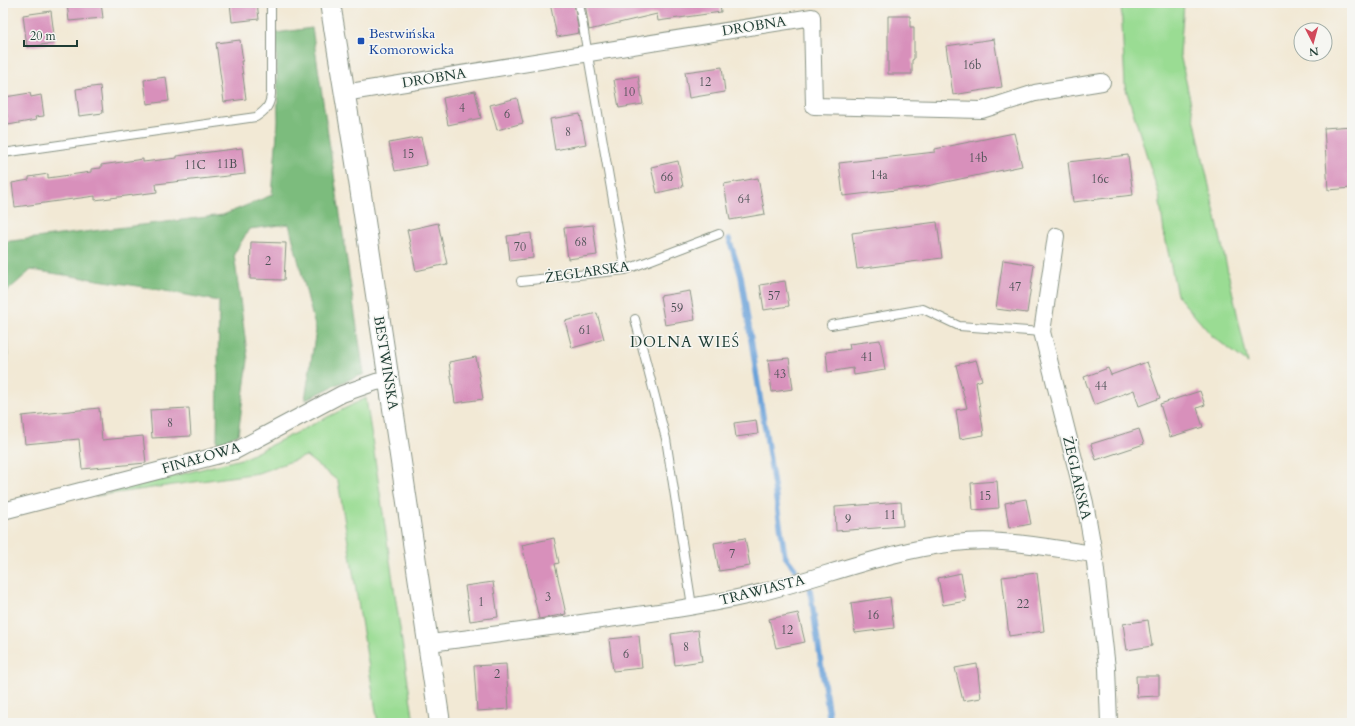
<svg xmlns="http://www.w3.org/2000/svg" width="1355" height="726" viewBox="0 0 1355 726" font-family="Cardo,serif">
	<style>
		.green { fill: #9adc93; stroke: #5c8c64 }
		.forest { fill: #7bbc7d; stroke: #4d7c58 }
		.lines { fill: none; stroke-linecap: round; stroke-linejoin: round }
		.stream { stroke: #6ba2d9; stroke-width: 5.5 }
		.building { fill: #d890bb }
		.service-casing { stroke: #889384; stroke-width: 10 }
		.minor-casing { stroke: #889384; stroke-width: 18 }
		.tertiary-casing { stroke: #889384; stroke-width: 22 }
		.service { stroke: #fff; stroke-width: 8 }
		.minor { stroke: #fff; stroke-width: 16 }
		.tertiary { stroke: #fff; stroke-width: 20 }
		.transit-dot { fill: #1a4fb4; stroke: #f6f6f2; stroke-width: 1.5 }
		.labels { text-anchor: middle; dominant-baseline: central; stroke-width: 3; stroke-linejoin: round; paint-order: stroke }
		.number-label { font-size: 12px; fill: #4d5256 }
		.street-label { font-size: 14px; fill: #1f3d34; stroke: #f6f6f2 }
		.transit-label { font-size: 14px; fill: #164399; stroke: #f6f6f2; text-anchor: start }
		.neighbourhood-label { font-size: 15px; letter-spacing: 1px; fill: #1f3d34; stroke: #f6f6f2 }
	</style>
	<rect width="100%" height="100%" fill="#f6f6f2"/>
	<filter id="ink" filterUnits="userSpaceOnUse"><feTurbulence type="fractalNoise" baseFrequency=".025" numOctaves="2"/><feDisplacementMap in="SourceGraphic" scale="8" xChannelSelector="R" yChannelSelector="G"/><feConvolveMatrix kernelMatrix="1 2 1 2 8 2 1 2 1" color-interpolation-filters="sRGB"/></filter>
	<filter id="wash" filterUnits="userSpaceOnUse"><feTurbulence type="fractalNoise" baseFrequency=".012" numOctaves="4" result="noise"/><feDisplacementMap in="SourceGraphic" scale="16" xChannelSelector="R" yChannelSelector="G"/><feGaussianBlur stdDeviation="0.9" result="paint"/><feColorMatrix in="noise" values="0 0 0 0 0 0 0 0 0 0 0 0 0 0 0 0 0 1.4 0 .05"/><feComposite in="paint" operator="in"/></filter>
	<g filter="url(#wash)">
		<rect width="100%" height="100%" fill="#f2e9d5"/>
		<path class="green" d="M1121,3H1184L1180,54L1248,363L1212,336L1177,295L1164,232L1159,195L1125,86Z
			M366,398L414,723H378L338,481L306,456L258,473L95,496L245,458Z
			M1204,719L1205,723H1124Z"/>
		<path class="forest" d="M312,28L364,374L338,384L305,400L316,330L289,224L249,229L234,254L248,360L238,435L217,443L219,301L138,286L31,270L5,293L8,363L3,367V242L223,215L272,195L278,121L276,33Z"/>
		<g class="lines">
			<path class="stream" d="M729,239L741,276L785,556L795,569
				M810,590L830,723"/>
		</g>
		<g id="blocks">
			<path class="building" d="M67,3H101L103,18L69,21Z
				M230,3H257L259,19L232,22Z
				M550,3H574L579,33L557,37Z
				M585,3H720L721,12L658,21L657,14L589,30Z
				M51,11L55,43L27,47L23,15Z
				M888,16H910V27H914V59L912,60V74H888Z
				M994,39L1002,87L953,95L946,46Z
				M240,40L243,61H241L246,99L224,102L216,43Z
				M722,67L725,92L689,98L685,72Z
				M638,76L643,104L619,108L614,80Z
				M166,77L169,101L147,104L144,80Z
				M100,86L103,113L79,116L76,89Z
				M475,91L481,118L448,125L443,98Z
				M30,93L31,97L41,95L44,116L35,117L36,120L8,125L5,97Z
				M517,98L523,123L497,130L490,105Z
				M580,114L586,144L555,150L550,119Z
				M1352,126V188L1328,190L1324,128Z
				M1014,133L1022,166L922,187L843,196L839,163L935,152V149Z
				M421,137L427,165L395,171L389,143Z
				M242,148L245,174L156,184L157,192L95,200V196L15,207L12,183L29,180V177L48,174V178L91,172V169L101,168V165L143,159V162L177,158V156Z
				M1128,155L1133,195L1073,202L1068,162Z
				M678,161L683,187L657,193L651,167Z
				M758,178L765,214L730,220L724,184Z
				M937,222L942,258L857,269L852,233Z
				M438,223L447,264L416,271L407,230Z
				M593,225L597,255L568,259L564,228Z
				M531,233L533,258L510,261L507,236Z
				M251,242L286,243L284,280L250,279Z
				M1003,260L1034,265L1027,313L996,309Z
				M785,281L789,306L764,310L760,285Z
				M690,291L695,320L665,325L660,296Z
				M597,313L604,339L572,348L565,321Z
				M880,340L885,370L854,375L853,368L828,372L826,352L850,349L849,344Z
				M476,357L483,399L455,403L449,362Z
				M789,358L793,389L772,392L768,360Z
				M976,360L982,380L976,382L984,435L960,439L956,410L967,408L956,365Z
				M1147,362L1160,398L1139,406L1134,390L1094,405L1084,377L1108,368L1111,375Z
				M1200,391L1205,405L1197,408L1203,427L1170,437L1160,404Z
				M99,408L102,440L143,436L146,463L82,469L79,439L25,444L22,416Z
				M189,408L191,436L152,438L150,410Z
				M756,420L758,434L736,437L734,423Z
				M1139,429L1144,444L1096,460L1091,444Z
				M997,481L999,508L973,510L971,483Z
				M1026,499L1031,524L1009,528L1005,503Z
				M901,502L903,526L836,531L835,507Z
				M554,538L559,563L555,564L566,614L539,619L522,545Z
				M745,538L750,566L719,571L714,543Z
				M961,573L966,601L943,605L938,578Z
				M1037,573L1044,631L1009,636L1002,577Z
				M493,582L498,617L470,621L465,586Z
				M890,597L894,628L855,633L851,603Z
				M798,613L805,642L776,648L769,619Z
				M1148,620L1152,646L1127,650L1123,624Z
				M698,630L702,661L675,665L671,634Z
				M639,636L642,668L613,671L609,639Z
				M506,664L509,709L477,711L474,666Z
				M977,664L981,698L963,701L955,668Z
				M1136,676H1159V696L1137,697Z"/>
		</g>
	</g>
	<g filter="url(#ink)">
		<use href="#blocks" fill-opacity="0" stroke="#889384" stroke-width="1"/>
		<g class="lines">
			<g class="service-casing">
				<path id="service" d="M579,3L625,270
					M3,153L256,117C266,110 270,106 271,94V3
					M521,281L625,270L719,234
					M635,319L666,439L692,606
					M831,325L923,309L959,326L1042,332"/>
			</g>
			<g class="minor-casing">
				<path id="minor" d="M344,93L812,17L814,106L982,110L1035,93L1102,82
					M1056,236L1042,332L1085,503L1094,554L1107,668L1109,723
					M3,511L235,451L342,394L376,382L389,380
					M428,643C476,638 525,630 573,624C632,616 693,608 751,595C819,579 885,551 955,543C1001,537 1048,548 1094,554"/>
			</g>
			<g class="tertiary-casing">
				<path id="tertiary" d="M330,3L359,181L440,723"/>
			</g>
			<use href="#service" class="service"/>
			<use href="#minor" class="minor"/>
			<use href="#tertiary" class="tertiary"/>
		</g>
	</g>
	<rect class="transit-dot" x="357" y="37" width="8" height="8" rx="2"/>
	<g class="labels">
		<g class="number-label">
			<text x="972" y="65">16b</text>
			<text x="705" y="82">12</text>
			<text x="629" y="92">10</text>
			<text x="462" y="108">4</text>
			<text x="507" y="114">6</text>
			<text x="568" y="132">8</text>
			<text x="408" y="154">15</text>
			<text x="978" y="158">14b</text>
			<text x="227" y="164">11B</text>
			<text x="195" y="165">11C</text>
			<text x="879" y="175">14a</text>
			<text x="667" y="177">66</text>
			<text x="1100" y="179">16c</text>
			<text x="744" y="199">64</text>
			<text x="581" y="242">68</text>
			<text x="520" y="247">70</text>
			<text x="268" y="261">2</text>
			<text x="1015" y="287">47</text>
			<text x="774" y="296">57</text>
			<text x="677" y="308">59</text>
			<text x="585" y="330">61</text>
			<text x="867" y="357">41</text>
			<text x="780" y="374">43</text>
			<text x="1101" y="386">44</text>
			<text x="170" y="423">8</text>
			<text x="985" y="496">15</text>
			<text x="890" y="515">11</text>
			<text x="848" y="519">9</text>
			<text x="732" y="554">7</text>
			<text x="548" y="597">3</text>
			<text x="481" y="602">1</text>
			<text x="1023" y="604">22</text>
			<text x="873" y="615">16</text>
			<text x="787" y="630">12</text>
			<text x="686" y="647">8</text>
			<text x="626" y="654">6</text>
			<text x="497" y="674">2</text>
		</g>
		<g class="street-label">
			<text transform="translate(754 26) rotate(-9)">DROBNA</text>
			<text transform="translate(434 78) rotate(-9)">DROBNA</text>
			<text transform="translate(587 272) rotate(-8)">ŻEGLARSKA</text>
			<text transform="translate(386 363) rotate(81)">BESTWIŃSKA</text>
			<text transform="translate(201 458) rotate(-16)">FINAŁOWA</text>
			<text transform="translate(1077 478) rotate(77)">ŻEGLARSKA</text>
			<text transform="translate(762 590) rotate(-14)">TRAWIASTA</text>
		</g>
		<g class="transit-label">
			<text x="369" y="33">Bestwińska<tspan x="369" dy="16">Komorowicka</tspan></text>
		</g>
		<g class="neighbourhood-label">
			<text x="685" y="342">DOLNA WIEŚ</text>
		</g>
	</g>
	<rect width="1355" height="726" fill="none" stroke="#f6f6f2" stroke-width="16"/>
	<g transform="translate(1313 42) rotate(174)"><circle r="19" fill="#f6f6f2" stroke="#a0aca6"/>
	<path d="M0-3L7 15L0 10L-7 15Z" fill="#d1495b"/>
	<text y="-6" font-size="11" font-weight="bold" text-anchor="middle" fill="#1f3d34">N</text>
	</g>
	<path d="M24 40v6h53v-6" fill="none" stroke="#1f3d34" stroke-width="2"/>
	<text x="30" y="40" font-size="12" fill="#1f3d34" stroke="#f6f6f2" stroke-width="3" paint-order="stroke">20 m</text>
</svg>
